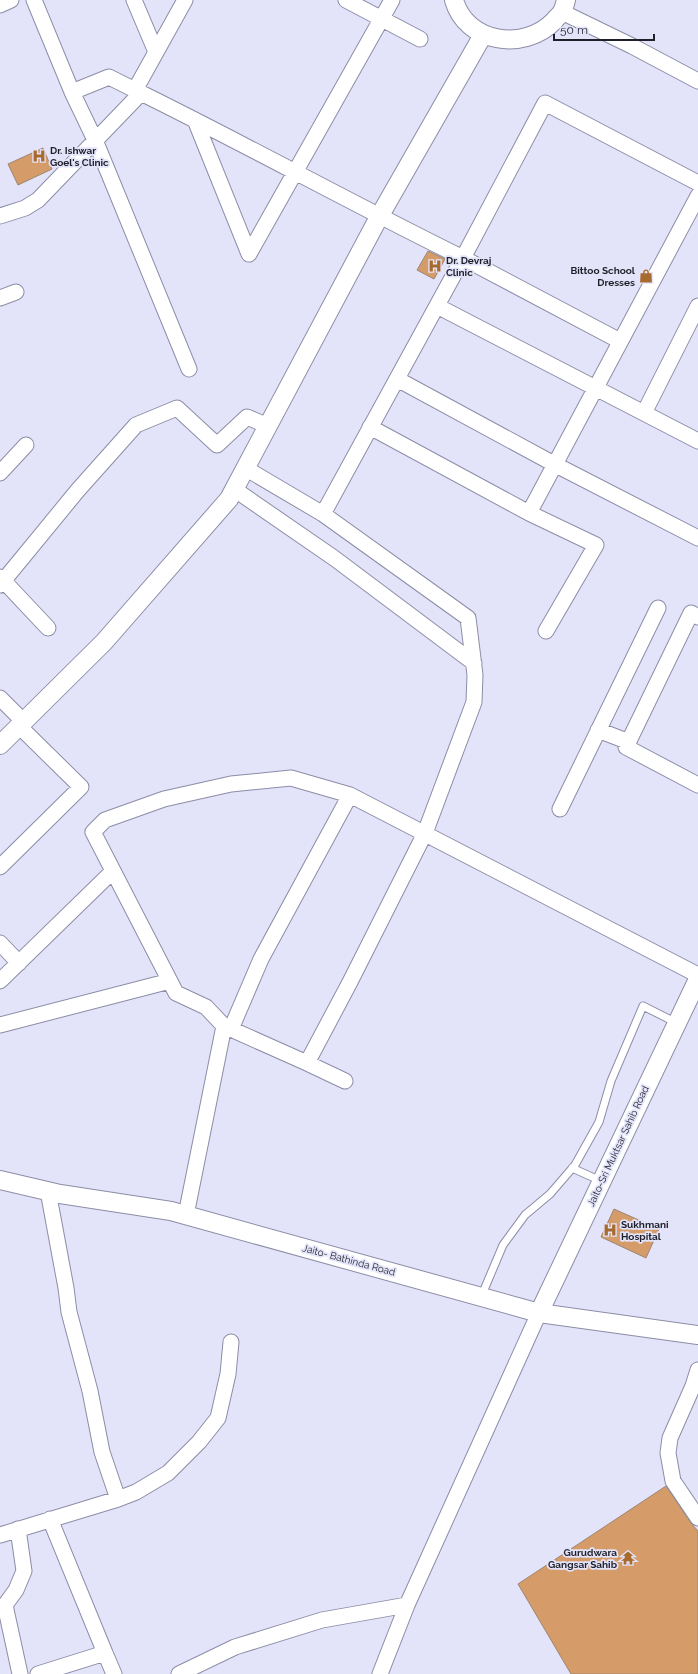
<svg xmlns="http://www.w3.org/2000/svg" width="698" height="1674" viewBox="0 0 698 1674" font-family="Raleway,sans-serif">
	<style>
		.building { fill: #d59b69; stroke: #9c8674 }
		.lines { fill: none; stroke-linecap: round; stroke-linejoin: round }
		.service-casing { stroke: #8c8da6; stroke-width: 9 }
		.minor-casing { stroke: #8c8da6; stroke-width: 17 }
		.tertiary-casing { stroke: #8c8da6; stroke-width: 20 }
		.service { stroke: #fff; stroke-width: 7 }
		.minor { stroke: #fff; stroke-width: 15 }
		.tertiary { stroke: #fff; stroke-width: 18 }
		.labels { text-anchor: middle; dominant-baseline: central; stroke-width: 3.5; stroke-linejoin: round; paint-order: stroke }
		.poi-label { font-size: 10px; font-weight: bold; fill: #1f2029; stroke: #e3e4fa; text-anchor: start }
		.street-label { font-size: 10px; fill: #1f2029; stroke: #e3e4fa }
	</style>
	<rect width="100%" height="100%" fill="#e3e4fa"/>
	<path class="building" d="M43,148L52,169L18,185L8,164Z
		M428,251L445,259L434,279L417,270Z
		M614,1209L659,1229L646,1258L601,1237Z
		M666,1486L691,1523L698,1531V1674H571L518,1584Z"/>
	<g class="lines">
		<g class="service-casing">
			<path id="service" d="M572,1168L601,1181
				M481,1297L503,1245L525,1215L550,1194L575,1165L599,1122L611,1081L643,1006L677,1023"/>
		</g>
		<g class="minor-casing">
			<path id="minor" d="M34,0L72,92
				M134,0L156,52
				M185,0L135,90C245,144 353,204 463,258L545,103L698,183
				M346,0L420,39
				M0,5L11,0
				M562,12L632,46L698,81
				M135,90L109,77L72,92L95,140L189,369
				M195,120L249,254
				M0,216L25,208L38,200L141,93
				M249,254L392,0
				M0,298L16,292
				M437,306L698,441
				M397,379L554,464L698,538
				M644,413L698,306
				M370,427L529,513
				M245,468L323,514L463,258L620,341
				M0,473L26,445
				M234,489L334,558L474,663
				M323,514L468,618L475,675L474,702L425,833L350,982L307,1063L345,1081
				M0,577L48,628
				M0,585L78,490L136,425L177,408L217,445L247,417L268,426
				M698,617L691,613L626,747L698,785
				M546,631L596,545L529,513L698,196
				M0,698L24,722
				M598,730L629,742
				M560,809L658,608
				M0,867L81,787L19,726
				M0,943L19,963
				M0,981L113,871
				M0,1025L170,981
				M224,1026L206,1007L176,993L93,832L105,820L164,799L231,784L291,778L350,795
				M231,1029L261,959L350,795L698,975
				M186,1215L224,1026L307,1063
				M698,1370L693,1386L670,1438L668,1453L673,1481L698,1518
				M118,1499L136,1492L168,1473L199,1442L218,1418L228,1374L231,1342
				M50,1519L105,1653
				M18,1529L24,1571L16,1590L5,1605L20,1674
				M0,1535L118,1499L102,1452L90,1391L69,1312L66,1288L48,1191
				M38,1674L105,1653L114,1674
				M179,1674L235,1647L322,1620L407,1605
				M380,1674L407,1605L539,1313"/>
		</g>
		<g class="tertiary-casing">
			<path id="tertiary" d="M454,0C466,43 524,52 554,21C556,18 560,15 562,12C564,8 565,4 566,0
				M0,745L104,642L229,499L379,217L483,35
				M0,1180L60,1194L171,1211L539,1313L698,1335
				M539,1313L698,979"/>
		</g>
		<use href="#service" class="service"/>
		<use href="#minor" class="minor"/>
		<use href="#tertiary" class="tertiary"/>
	</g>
	<defs>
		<g id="hospital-bare" transform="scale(1.08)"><path d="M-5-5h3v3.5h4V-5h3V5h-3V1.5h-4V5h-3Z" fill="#a76a2f" stroke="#e3e4fa" stroke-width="2.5" paint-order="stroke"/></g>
		<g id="shop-bare" transform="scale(1.08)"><path d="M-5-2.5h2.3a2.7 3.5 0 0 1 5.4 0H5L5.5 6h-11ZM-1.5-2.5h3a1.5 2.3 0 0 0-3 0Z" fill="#a76a2f" stroke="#e3e4fa" stroke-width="2.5" paint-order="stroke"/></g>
		<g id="temple-bare" transform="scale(1.08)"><path d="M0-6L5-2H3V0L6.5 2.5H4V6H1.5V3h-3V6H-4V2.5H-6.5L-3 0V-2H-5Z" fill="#a76a2f" stroke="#e3e4fa" stroke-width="2.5" paint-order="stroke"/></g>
	</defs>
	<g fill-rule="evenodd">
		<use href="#hospital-bare" x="39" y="156"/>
		<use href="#hospital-bare" x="435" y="266"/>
		<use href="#shop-bare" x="646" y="276"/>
		<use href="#hospital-bare" x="610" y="1230"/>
		<use href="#temple-bare" x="628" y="1558"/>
	</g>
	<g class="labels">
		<g class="poi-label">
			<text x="50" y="150">Dr. Ishwar<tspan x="50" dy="12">Goel's Clinic</tspan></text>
			<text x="446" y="260">Dr. Devraj<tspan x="446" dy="12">Clinic</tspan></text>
			<text x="635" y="270" text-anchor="end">Bittoo School<tspan x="635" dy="12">Dresses</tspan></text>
			<text x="621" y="1224">Sukhmani<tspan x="621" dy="12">Hospital</tspan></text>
			<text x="617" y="1552" text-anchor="end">Gurudwara<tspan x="617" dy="12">Gangsar Sahib</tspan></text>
		</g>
		<g class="street-label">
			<text transform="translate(618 1146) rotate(-65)">Jaito-Sri Muktsar Sahib Road</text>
			<text transform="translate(349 1260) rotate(15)">Jaito- Bathinda Road</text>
		</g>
	</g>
	<path d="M554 34v6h100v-6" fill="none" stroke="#1f2029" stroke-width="2"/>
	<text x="560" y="34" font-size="12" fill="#1f2029" stroke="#e3e4fa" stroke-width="3" paint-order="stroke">50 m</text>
</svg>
